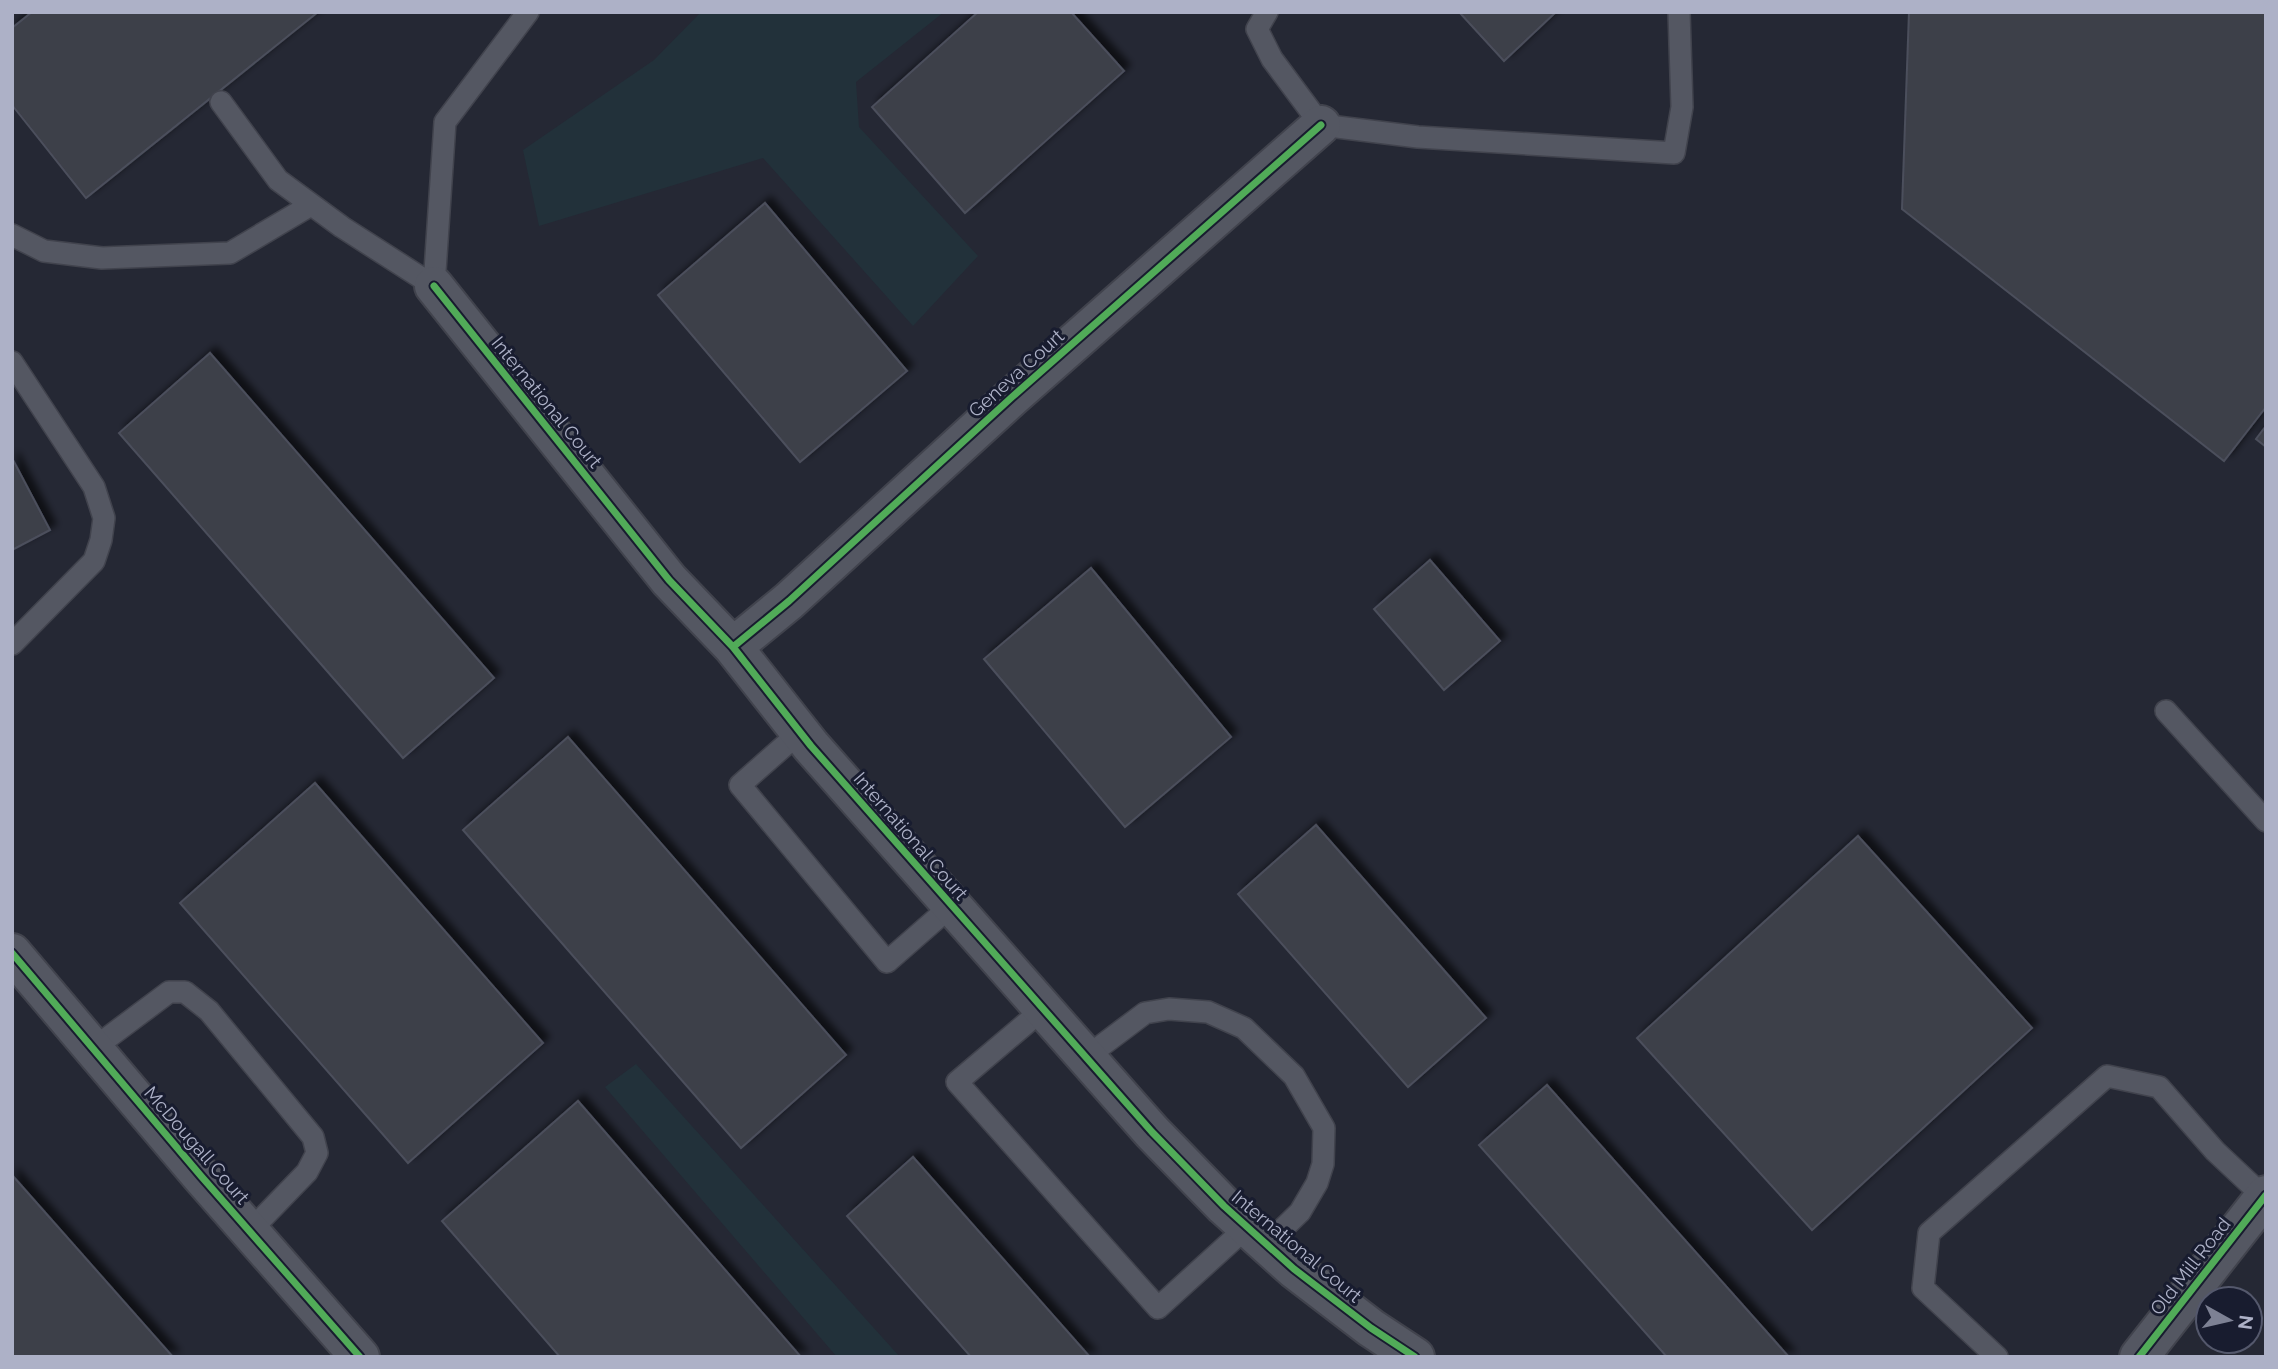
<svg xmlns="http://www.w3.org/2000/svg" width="2278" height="1369" viewBox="0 0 2278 1369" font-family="Raleway,sans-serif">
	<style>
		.green { fill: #22313a }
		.building { fill: #3d3f4a; stroke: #4c4f5c; stroke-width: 2; filter: url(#shadow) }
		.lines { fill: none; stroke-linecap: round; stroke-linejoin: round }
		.lane-casing { stroke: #41434d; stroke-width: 24 }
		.street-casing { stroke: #41434d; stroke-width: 42 }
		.lane { stroke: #545762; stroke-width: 21 }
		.street { stroke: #545762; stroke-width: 38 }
		.cycleway-casing { stroke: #181c2f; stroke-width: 11 }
		.cycleway { stroke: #51ab58; stroke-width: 7 }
		.labels { text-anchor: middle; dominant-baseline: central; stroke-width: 6; stroke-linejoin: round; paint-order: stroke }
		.street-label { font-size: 19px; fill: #adb1c7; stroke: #181c2f }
	</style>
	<defs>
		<filter id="shadow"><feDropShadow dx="6" dy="-6" stdDeviation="3.5" flood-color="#0009"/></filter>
	</defs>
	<rect width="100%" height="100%" fill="#252834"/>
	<path class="green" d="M701,12H944L856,82L859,127L978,256L913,326L763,158L539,226L523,150L654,60Z
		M636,1064L900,1357H837L605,1087Z"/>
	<path class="building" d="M32,12H318L86,198L12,105V28Z
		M978,12H1071L1124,71L965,213L872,107Z
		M1459,12H1556L1504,61Z
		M1909,12H2266V407L2224,461L1902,209Z
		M765,203L907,371L800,462L658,295Z
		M210,353L494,678L403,758L119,433Z
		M2266,426V447L2256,439Z
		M12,458L50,530L12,550Z
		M1430,560L1500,641L1444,690L1374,609Z
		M1091,568L1231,737L1125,827L984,659Z
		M568,737L846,1055L741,1148L463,830Z
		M315,783L543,1043L408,1163L180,903Z
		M1316,825L1486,1018L1408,1087L1238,894Z
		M1858,836L2032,1028L1812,1230L1637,1038Z
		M1547,1085L1789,1357H1667L1479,1145Z
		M578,1101L801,1357H560L442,1221Z
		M913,1157L1090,1357H971L847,1216Z
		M12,1175L173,1357H12Z"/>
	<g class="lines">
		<g class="lane-casing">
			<path id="lane" d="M1267,12L1257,29L1272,59L1321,125L1418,137L1674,153L1682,107L1679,12
				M221,102L278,180L342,227L434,286L445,122L528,12
				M12,235L44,251L102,258L230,253L311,205
				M12,362L94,487L104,518L101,540L94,561L12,644
				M2166,711L2266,821
				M800,732L740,785L887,962L951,906
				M1042,1010L957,1082L1158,1308L1247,1227
				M94,1048L169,992H185L209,1011L313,1137L317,1153L307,1172L250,1231
				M1085,1058L1145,1013L1169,1009L1208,1012L1244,1028L1294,1076L1324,1128L1323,1164L1317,1183L1300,1212L1267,1244
				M1997,1357L1923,1288L1929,1233L2107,1076L2159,1087L2215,1151L2264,1197"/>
		</g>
		<g class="street-casing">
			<path id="street" d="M434,286L669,580L733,647L811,746L1152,1132L1224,1206L1294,1269L1371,1328L1415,1357
				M733,647L789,601L1012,397L1321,125
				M12,953L201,1176L360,1357
				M2139,1357L2266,1195"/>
		</g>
		<use href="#lane" class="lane"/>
		<use href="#street" class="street"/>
		<g class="cycleway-casing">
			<path id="cycleway" d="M434,286L669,580L733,647L811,746L1152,1132L1224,1206L1294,1269L1371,1328L1415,1357
				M733,647L789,601L1012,397L1321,125
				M12,953L201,1176L360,1357
				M2139,1357L2266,1195"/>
		</g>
		<use href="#cycleway" class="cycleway"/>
	</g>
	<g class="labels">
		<g class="street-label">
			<text transform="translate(1016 373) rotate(-42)">Geneva Court</text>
			<text transform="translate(547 402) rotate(51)">International Court</text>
			<text transform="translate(911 836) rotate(49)">International Court</text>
			<text transform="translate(197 1145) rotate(49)">McDougall Court</text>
			<text transform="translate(1297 1246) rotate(40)">International Court</text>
			<text transform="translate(2190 1266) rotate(-52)">Old Mill Road</text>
		</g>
	</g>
	<rect width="2278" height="1369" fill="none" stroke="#adb1c7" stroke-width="28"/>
	<g transform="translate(2229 1320) rotate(98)"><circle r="33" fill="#181c2f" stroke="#54586c" stroke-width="2"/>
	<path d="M0-5L12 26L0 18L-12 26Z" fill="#7d8194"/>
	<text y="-10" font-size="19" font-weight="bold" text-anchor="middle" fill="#adb1c7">N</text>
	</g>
</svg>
